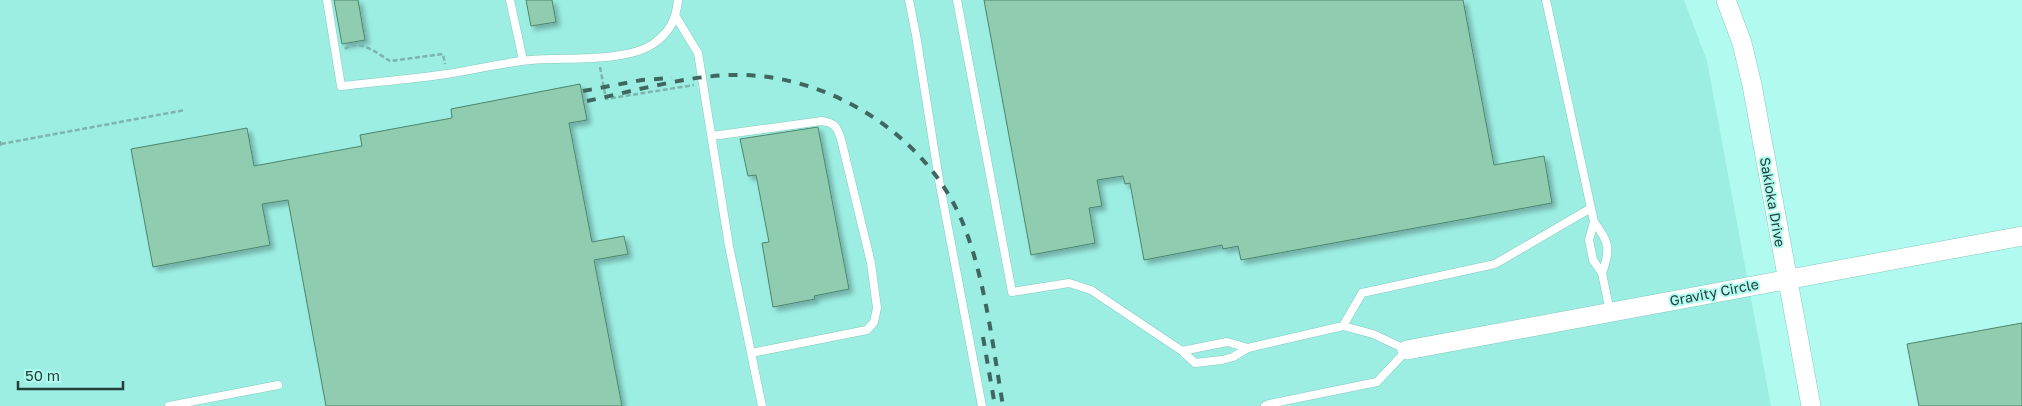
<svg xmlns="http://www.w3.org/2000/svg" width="2022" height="406" viewBox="0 0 2022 406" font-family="'Golos Text',sans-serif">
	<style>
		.built { fill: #9ceee3 }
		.building { fill: #90ccb0; stroke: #4c866d; filter: url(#shadow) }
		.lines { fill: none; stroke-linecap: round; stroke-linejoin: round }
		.service-casing { stroke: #82cabf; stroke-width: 9 }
		.tertiary-casing { stroke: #82cabf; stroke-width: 20 }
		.path { stroke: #7cb5ad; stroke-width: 2.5; stroke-dasharray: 5 2.5; stroke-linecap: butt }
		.service { stroke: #fff; stroke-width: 8 }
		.tertiary { stroke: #fff; stroke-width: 19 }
		.rail { stroke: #3f6660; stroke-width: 4; stroke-dasharray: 9 9; stroke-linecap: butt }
		.labels { text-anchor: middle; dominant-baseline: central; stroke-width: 4; stroke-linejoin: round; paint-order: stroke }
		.street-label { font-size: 14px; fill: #213f3b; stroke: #b1faef }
	</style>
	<defs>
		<filter id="shadow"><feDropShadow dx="4" dy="4" stdDeviation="2.5" flood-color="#0004"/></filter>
	</defs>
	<rect width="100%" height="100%" fill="#b1faef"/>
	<path class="built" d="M0,0H1684L1707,61L1771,406H0Z"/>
	<path class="building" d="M334,0H358L365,40L342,44Z
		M526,0H552L556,22L531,26Z
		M984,0H1463L1494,165L1544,156L1552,203L1241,260L1238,246L1223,249L1222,245L1144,260L1130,183L1125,184L1123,176L1097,180L1102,206L1089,208L1095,243L1031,255Z
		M580,84L587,120L569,123L592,242L624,236L628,254L594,260L622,406H326L288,200L262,204L270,245L153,267L131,149L247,128L254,166L362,146L360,135L452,118L451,109Z
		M818,127L849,289L814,296L815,299L773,307L762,243L769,242L756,175L748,176L740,139Z
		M2022,323V406H1919L1907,344Z"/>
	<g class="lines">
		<g class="service-casing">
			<path id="service" d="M327,0L341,86C376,82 412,79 447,74C472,70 497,64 522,61C558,56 623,64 653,44C670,32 676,20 678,0
				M510,0L523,60
				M909,0L916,35L939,180L982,406
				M957,0L1012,292L1069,283L1091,290L1182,351L1195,363L1222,360L1233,357L1248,348L1343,326L1362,293L1495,264L1591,208
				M1546,0L1594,222C1609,241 1611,250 1602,273
				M676,17L698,53L729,246L762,406
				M712,136L822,121C835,123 837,127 841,139L871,263L877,308L874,322L867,330L751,353
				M1594,222L1589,240L1593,260L1602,273L1610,312
				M1182,351L1227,342L1248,348
				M169,406L278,385
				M1265,406L1269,404L1377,382L1407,350L1373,334L1343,326"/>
		</g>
		<g class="tertiary-casing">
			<path id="tertiary" d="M1726,0L1742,43L1752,85L1811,406
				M1407,350L2022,236"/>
		</g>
		<path class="path" d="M345,49C359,38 377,53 390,61L443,54L445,64
			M600,67L606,99L694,85
			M0,141V148
			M1,144L185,110"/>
		<use href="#service" class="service"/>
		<use href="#tertiary" class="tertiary"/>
		<path class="rail" d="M583,91L642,80L672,78
			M587,101C640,90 704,70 759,76C844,84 929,142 962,221C985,276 993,348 1003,406
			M983,337L995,406"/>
	</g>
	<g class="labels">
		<g class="street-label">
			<text transform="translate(1773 202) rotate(80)">Sakioka Drive</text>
			<text transform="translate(1714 292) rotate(-11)">Gravity Circle</text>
		</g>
	</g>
	<path d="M18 381v8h105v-8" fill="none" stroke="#213f3b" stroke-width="2.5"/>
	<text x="25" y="381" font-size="15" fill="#213f3b" stroke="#b1faef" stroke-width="4" paint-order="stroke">50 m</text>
</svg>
